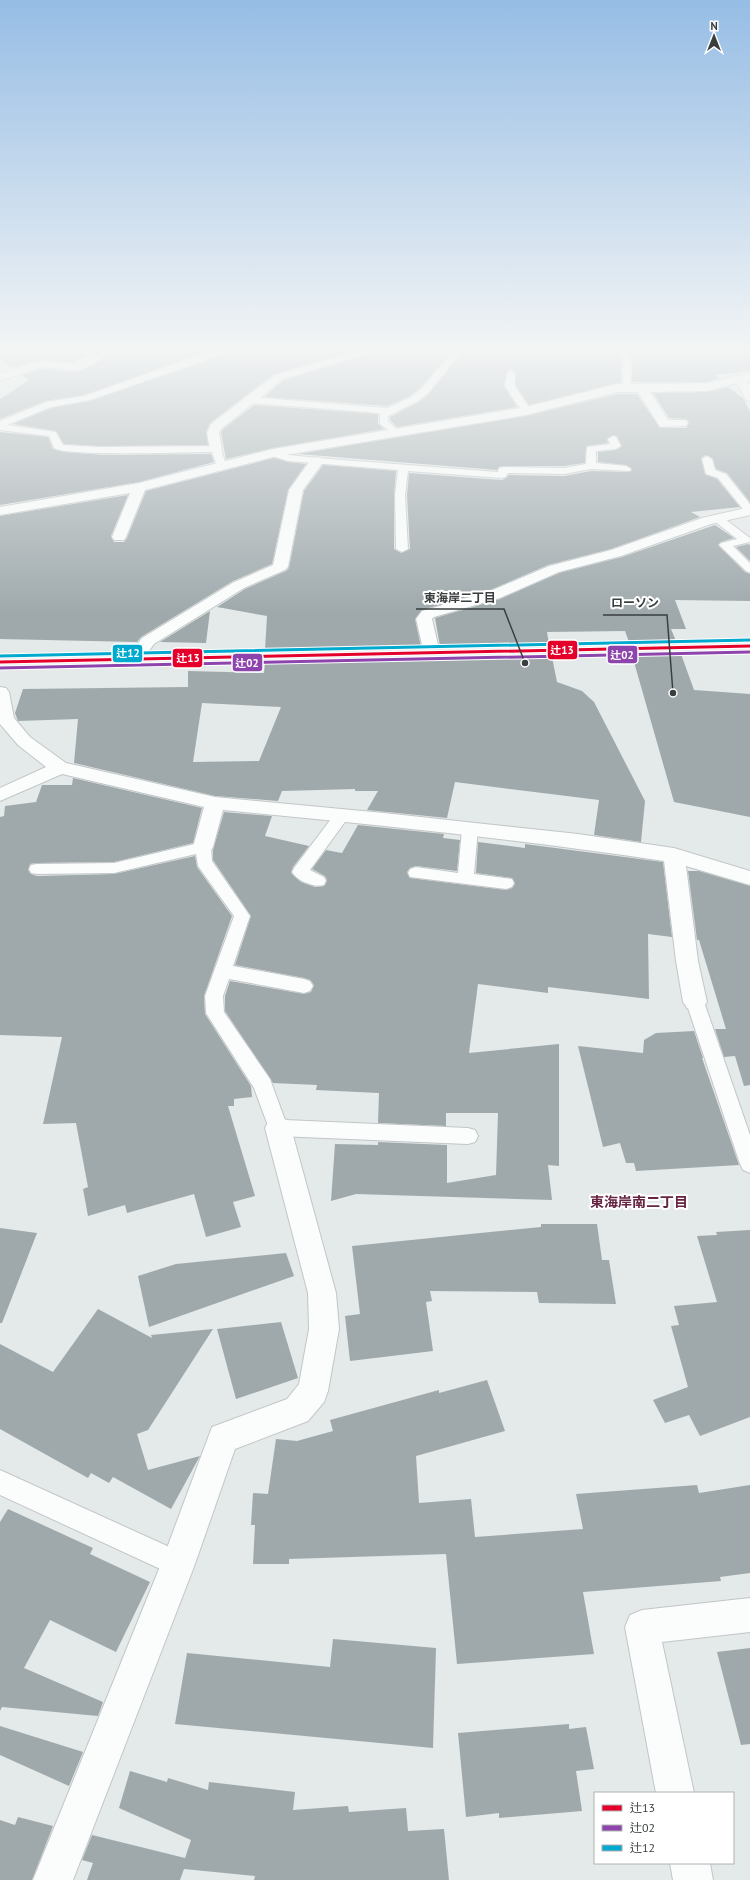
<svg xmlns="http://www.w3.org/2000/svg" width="750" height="1880" viewBox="0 0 750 1880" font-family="'PT Sans','Noto Sans JP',sans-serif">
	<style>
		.building { fill: #9fa9ac; fill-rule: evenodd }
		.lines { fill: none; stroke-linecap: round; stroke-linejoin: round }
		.lane-casing { stroke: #c2c6c6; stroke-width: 2 }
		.street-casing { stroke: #c2c6c6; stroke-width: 2 }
		.secondary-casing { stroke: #c2c6c6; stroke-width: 2 }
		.lane { fill: #fbfcfc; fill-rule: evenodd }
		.street { fill: #fbfcfc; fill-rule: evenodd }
		.secondary { fill: #edf2f0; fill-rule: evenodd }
		.bus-1-casing { stroke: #fff; stroke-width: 5 }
		.bus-2-casing { stroke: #fff; stroke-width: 5 }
		.bus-3-casing { stroke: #fff; stroke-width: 5 }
		.bus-1 { stroke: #e4002b; stroke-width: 3 }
		.bus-2 { stroke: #8e44ad; stroke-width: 3 }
		.bus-3 { stroke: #00a9ce; stroke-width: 3 }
		.labels { text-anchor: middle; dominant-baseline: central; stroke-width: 4; stroke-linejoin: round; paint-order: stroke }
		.near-neighbourhood-label { font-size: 14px; font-weight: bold; fill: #662543; stroke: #fff }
		.leader { fill: none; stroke: #393e3e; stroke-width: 1.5 }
		.callout-dot { fill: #393e3e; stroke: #fff; stroke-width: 1.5 }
		.callout-label { font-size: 12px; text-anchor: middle; font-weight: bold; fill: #393e3e; stroke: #fff; stroke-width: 4; stroke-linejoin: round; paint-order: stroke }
		.line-badge { stroke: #fff; stroke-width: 1.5 }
		.badge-label { font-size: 11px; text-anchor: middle; font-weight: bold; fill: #fff }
	</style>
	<rect width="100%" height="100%" fill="#e4e9e9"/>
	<path class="building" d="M0,350H89L92,352L73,362L41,359L12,368L0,359Z
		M113,350H216L202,353L84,395L45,401L0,419V399L29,380L22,375L42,369L75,372L95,364Z
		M237,350H355L274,374L210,423L206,432L208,445L100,446L64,444L56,431L13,424L51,408L90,401Z
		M377,350L391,351L393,350H453L420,388L410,396L387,406L264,397L284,380L374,353Z
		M464,350H615L621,358V382L529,405L516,386V373L511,368L506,373L504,386L517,407L397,427L390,420V417L419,402L429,394Z
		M626,350H750V371L715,375L719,378L707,382H632V357Z
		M728,387L744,399L750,412V502L727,473L716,469L713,459L706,455L701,458L705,474L717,479L740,507L691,512L700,517L611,549L548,565L488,591L422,610L415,619L421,647L265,650L267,616L217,607L245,589L286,571L289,568L304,491L323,465L396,471L394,495V549L401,553L410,549L407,495L409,473L502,480L506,478L509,475L564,476L591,471L630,472L632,469L626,465L598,462V452L616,450L622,446L617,436L613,435L607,439L608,443L586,446L585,463L564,466H503L499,467L497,470L298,454L526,416L617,394H637L660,428H686L689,424L687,419L669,418L653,393L707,392Z
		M254,405L378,414V424L384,429L273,448L226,459L221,433L222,430Z
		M0,432L48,437L53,449L64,452L104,455L211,454L214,462L139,482L0,505Z
		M274,458L288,462L306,464L288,490L272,564L233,581L141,637L137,642L0,639V516L128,495L111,536L114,542H124L127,538L146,491Z
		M715,525L734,538L721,542L718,545L745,572L750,574V601L675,600L686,629H671L676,641L629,642L625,631L547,632L549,644L440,646L435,618L500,599L559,573L622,557Z
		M748,544L750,545V561L736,547Z
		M210,611L206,643L160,642Z
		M681,654L694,690L750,694V817L674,802L632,655Z
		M552,657L557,682L582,691L594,702L645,801L641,842L594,835L599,800L455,782L447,818L367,810L378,791H355V789L282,791L278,801L215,796L74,763L78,719L18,721L15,713L23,689L188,687V671L264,673L265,663ZM202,703L281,707L259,761L193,762Z
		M73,778L202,808L193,843L114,862L37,863L30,864L28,870L31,874L37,876L114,874L195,856L197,867L232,916L204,996L205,1014L251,1086L252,1097L234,1099V1106H228L255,1196L233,1202L241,1227L206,1237L194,1194L127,1213L125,1205L88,1216L83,1189L88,1187L76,1123L43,1124L62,1037L0,1035V817L4,816L5,806L36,802L42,785H72Z
		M224,812L272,816L265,836L309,846L293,867L291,873L301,882L315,887L324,886L327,880L325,876L312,869L326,850L342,853L358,825L444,834L443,838L460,840L457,871L416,866L410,868L407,872L410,878L506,890L512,888L515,884L512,878L476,873L478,842L525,848V844L663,862L672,937L648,934L649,999L548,987V993L478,984L469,1053L559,1044V1166L548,1165L552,1200L356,1194L331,1201L335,1144L378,1145V1142L447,1145V1183L496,1175L498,1113H446V1126L378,1123L379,1093L316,1090L317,1085L273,1083L225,1011V996L230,981L304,994L311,992L314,985L310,980L304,978L235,965L251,916L213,860V850Z
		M688,871H699L750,886V1085L744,1086L735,1056L724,1057L715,1029H726L699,940H697Z
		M694,1031L703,1058H702L739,1165L636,1171L634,1163H626L620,1143L603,1147L578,1046L643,1053L644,1040L656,1033Z
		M541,1224H597L602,1260H609L616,1304L539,1303L537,1292L430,1291L432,1301L426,1302L433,1351L350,1361L345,1316L360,1314L352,1246L541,1227Z
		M0,1228L37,1233L2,1323H0Z
		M750,1230V1417L700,1436L689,1415L665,1423L653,1400L688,1387L671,1326L679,1325L674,1306L717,1302L697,1236L717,1235L716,1232Z
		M286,1253L294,1276L149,1327L138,1276L176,1264Z
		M98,1309L152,1338L151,1335L213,1329L148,1430L137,1434L148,1470L200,1456L171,1509L113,1477L109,1483L91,1473L88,1478L0,1429V1344L53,1372Z
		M281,1322L298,1378L236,1399L217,1329Z
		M487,1380L505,1431L416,1456L419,1503L471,1499L475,1537L583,1529L576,1494L697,1485L699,1493L750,1485V1573L720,1577L721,1581L583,1592L594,1654L457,1664L446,1554L289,1559V1564H253L255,1525H251L253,1493L268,1494L276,1439L297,1441L333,1431L330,1420L439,1390V1393Z
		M8,1509L93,1548L90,1554L150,1582L116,1652L50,1620L24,1668L103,1702L98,1716L2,1707L0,1711V1522Z
		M333,1639L436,1648L433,1748L175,1724L187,1653L330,1667Z
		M750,1648V1744L741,1745L717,1652Z
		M569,1724V1729L586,1727L594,1769L576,1771L582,1811L499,1818V1813L466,1817L458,1733Z
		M0,1726L83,1752L69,1786L0,1755Z
		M130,1771L167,1782L168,1778L208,1790L209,1782L295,1792L293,1810L348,1806L349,1812L406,1808L408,1831L444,1829L449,1880H254L255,1876L184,1869L180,1880H87L93,1863L82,1860L92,1835L185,1858L191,1840L119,1808Z
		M18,1817L53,1826L32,1880H0V1820L15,1825Z"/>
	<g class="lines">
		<g class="lane-casing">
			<path id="lane" d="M222,350H236L90,400L51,407L7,425L56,432L63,445L100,447L216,446L221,449L226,465L225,467H217L212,452C187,452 68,457 54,448L49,436L0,430V421L46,402L84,396L203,354Z
				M455,350H463L428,393L418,401L388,416V421L400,432L395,435L380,424V413L251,403L246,400L251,397L387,408L411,397L421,389Z
				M616,350H624L630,357L631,388H625L623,386L622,357Z
				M511,370L515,373V386L531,411L529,413H523L505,386L507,373Z
				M613,436L616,437L621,446L616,449L596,451V463L626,466L631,469L630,471L591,469L564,474L508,473L506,477L502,478L408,471L405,495L408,549L402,552L396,549L395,495L398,470L288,461L269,455L268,453L273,450L289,455L317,458L498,472L499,468L503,467L564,468L586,464L587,447L610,444L608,439Z
				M707,456L712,459L715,470L726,474L750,504V514L746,513L718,478L706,474L702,459Z
				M717,515L721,516L750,538V542L733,546L750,563V573L746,571L719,545L721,543L737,539L713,520L712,518L713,516Z
				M342,810L347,811L350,815L310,870L324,877L326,881L324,885C314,888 297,881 292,872L294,868L337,811Z
				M470,824L475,825L478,829L474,874L512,879L514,883L512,887L506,889L410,877L408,873L410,869L416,867L458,873L462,829L465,825Z
				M203,842L209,843L211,847L212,861L250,916L233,966L304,979L310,981L313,986L310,991L304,993L229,979L223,996L224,1012L270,1079L285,1120L468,1128L475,1130L478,1136L475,1142L468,1144L278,1136L271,1134L254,1088L206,1013L205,996L234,916L198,866L196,854L114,873L37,874L31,873L29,869L31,865L37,864L114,863Z
				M695,995L701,997L704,1002L750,1135V1173L743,1170L740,1164L686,1002L689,997Z
				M0,1470L187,1555L191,1564L187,1573L178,1577L169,1573L0,1495Z"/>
		</g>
		<g class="street-casing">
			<path id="street" d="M98,350H111C103,360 87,368 75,371L42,367L0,381V374L37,361L41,360L73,364Z
				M359,350H376L374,352L283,379L221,429L219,433L222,449L221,452L216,453L210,449L207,433L211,424L275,375Z
				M750,373V380H747L750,385V401L746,400L737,383L707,391L650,392L668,420H686L688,423L686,426L660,427L638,392H617L526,415L273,457L145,490L126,537L124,540H114L112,537L130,493L0,515V507L139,483L273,449L526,407L617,384L707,383Z
				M317,457L322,458L324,461L303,490L288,567L285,570L244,588L154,644L141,662L135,663L129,662L127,658L142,638L234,582L273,565L289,490L312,458Z
				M750,507V515L711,524L621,556L559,572L500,598L434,617L432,619L440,653L438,657L432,658L426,657L424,653L416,619L422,611L488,592L549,566L611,550L702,518Z
				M0,687L6,688L9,692L14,718L30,737L66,763L215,797L384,813L578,834L674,848L750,871V885L686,866L698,961L707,1002L703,1008L695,1011L687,1008L683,1002L676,961L664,861C518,839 370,824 223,810L213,847L210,852L203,854L196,852L193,847L204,807L62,774L0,801V788L46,767L18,745L0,724Z
				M278,1117L287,1120L291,1128L336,1293L339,1329L328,1391L324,1402L308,1421L235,1449L195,1564L73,1880H33L161,1564L212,1427L287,1399L299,1384L309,1329L308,1293L265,1128L269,1120Z
				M750,1598V1632L662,1642L694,1793H656L625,1627L630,1615L642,1610Z
				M670,1863H710L713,1880H673Z"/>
		</g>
		<g class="secondary-casing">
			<path id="secondary" d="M750,641V651L0,667V657Z"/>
		</g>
		<use href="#lane" class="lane"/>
		<use href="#street" class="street"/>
		<use href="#secondary" class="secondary"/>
		<g class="bus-1-casing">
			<path id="bus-1" d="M0,662L750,646"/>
		</g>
		<g class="bus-2-casing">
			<path id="bus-2" d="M0,668L750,652"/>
		</g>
		<g class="bus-3-casing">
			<path id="bus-3" d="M0,656L750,640"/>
		</g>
		<use href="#bus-1" class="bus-1"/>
		<use href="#bus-2" class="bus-2"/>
		<use href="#bus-3" class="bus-3"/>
	</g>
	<linearGradient id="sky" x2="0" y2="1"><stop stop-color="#96bde5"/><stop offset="0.57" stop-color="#f3f5f5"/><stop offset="1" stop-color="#f3f5f5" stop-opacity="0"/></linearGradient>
	<rect width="750" height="613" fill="url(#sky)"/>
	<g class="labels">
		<g class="near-neighbourhood-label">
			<text x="639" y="1202">東海岸南二丁目</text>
		</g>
	</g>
	<path class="leader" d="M525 663L504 609H416M673 693L667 615H603"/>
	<g class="callout-dot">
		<circle cx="525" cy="663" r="4"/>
		<circle cx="673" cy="693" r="4"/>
	</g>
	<g class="callout-label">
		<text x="460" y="602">東海岸二丁目</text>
		<text x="635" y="607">ローソン</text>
	</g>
	<g class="line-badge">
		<rect x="547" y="640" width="31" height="20" rx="4" fill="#e4002b"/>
		<rect x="112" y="644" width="31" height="19" rx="4" fill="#00a9ce"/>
		<rect x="607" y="645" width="31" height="19" rx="4" fill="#8e44ad"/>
		<rect x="172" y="648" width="31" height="20" rx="4" fill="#e4002b"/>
		<rect x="232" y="653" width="31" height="19" rx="4" fill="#8e44ad"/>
	</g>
	<g class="badge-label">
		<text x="562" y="654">辻13</text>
		<text x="128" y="657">辻12</text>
		<text x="622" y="659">辻02</text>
		<text x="188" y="662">辻13</text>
		<text x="247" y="667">辻02</text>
	</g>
	<rect x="594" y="1792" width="140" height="72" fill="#ffffff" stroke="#b0b2b2"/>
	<rect x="602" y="1805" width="20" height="6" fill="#e4002b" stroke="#b0b2b2"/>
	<text x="630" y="1812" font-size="12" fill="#393e3e">辻13</text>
	<rect x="602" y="1825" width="20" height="6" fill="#8e44ad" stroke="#b0b2b2"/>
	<text x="630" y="1832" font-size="12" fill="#393e3e">辻02</text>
	<rect x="602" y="1845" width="20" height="6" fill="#00a9ce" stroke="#b0b2b2"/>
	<text x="630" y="1852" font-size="12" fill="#393e3e">辻12</text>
	<g transform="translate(714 36)" stroke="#ffffff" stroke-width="3" paint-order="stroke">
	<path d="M0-3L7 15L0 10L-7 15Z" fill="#393e3e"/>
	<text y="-6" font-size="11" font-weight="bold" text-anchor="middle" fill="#393e3e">N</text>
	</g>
</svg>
